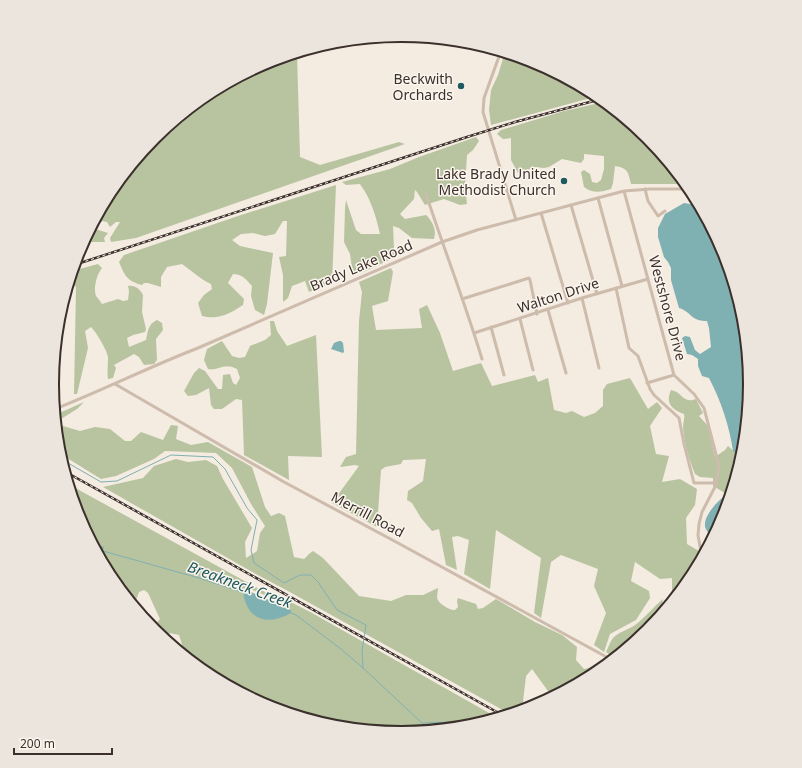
<svg xmlns="http://www.w3.org/2000/svg" width="802" height="768" viewBox="0 0 802 768" font-family="'Noto Sans',sans-serif">
	<style>
		.green { fill: #b8c4a0; fill-rule: evenodd }
		.water { fill: #7fb0b2 }
		.lines { fill: none; stroke-linecap: round; stroke-linejoin: round }
		.stream { stroke: #7fb0b2; stroke-width: 1 }
		.minor { stroke: #cdbbac; stroke-width: 3 }
		.rail-casing { stroke: #3b302b; stroke-width: 2.5 }
		.rail { stroke: #fbf5ee; stroke-width: 1; stroke-dasharray: 3; stroke-linecap: butt }
		.poi-dot { fill: #1f5a5e; stroke: #fbf5ee; stroke-width: 1.5 }
		.labels { text-anchor: middle; dominant-baseline: central; stroke-width: 3; stroke-linejoin: round; paint-order: stroke }
		.poi-label { font-size: 14px; fill: #3b302b; stroke: #fbf5ee; text-anchor: end }
		.street-label { font-size: 14px; fill: #3b302b; stroke: #fbf5ee }
		.water-label { font-size: 15px; font-style: italic; fill: #1f5a5e; stroke: #fbf5ee }
		.rim { fill: none; stroke: #3b302b; stroke-width: 2 }
	</style>
	<rect width="100%" height="100%" fill="#f4ebe1"/>
	<path class="green" d="M505,52L535,62L598,96L491,125L489,110L491,90L498,75Z
		M297,53L300,157L320,165L399,142L405,144L136,238L111,242L110,238L120,222H116L110,227L107,222L102,221L95,229L108,233L104,238L105,242H83L111,190L154,137L207,94L268,61Z
		M604,102L648,137L686,184H631C628,172 628,168 615,166L613,183L611,189C601,192 593,194 584,187L581,172L584,170L590,174L592,182L597,183L601,180L604,169V156L584,154V159L581,163L562,159L549,167L544,168L535,167L518,173L511,160V138L503,139L497,134L501,130L564,111Z
		M476,137L479,141L473,150L467,155L465,186L467,204L460,205L444,199L425,205L417,192L415,190L414,199L400,214L405,219L426,215C432,221 437,229 434,239L412,238L399,228L393,226L394,249L396,252L395,257L368,270L353,275L350,254L344,242L345,208L346,200L356,230L361,234H380C376,216 371,199 360,184L346,185L342,182L390,169L419,157Z
		M336,185L332,283L309,292L305,281L292,286L288,298L283,302V275L279,257L286,256L287,221H283L275,234L265,236L253,233L241,234L232,240L240,246L273,253L267,304L264,315L255,310L251,296L252,286C246,279 242,274 233,274L228,283L244,299L243,305C229,314 219,320 202,316L198,303L204,295L212,289L211,284C200,279 192,271 182,264L167,267L161,277V287L148,283H144L142,285C127,281 125,276 119,262L124,255L238,216Z
		M98,264L102,268C97,274 93,288 96,296C98,298 100,301 102,304L118,299L123,301L128,300L129,291L128,286C135,285 140,289 143,295L142,312L146,329L145,332L133,335L127,338L129,347L146,340C148,331 148,324 157,320L162,323L163,330L156,339L157,360L154,364L144,365L139,357L134,354L114,365L116,368L113,378L108,379C107,372 108,365 108,357C107,350 96,332 91,327L85,331L88,348L77,394H74L76,287L69,282L72,271Z
		M391,268L393,272L388,301L372,306L376,330L422,328L419,309L427,305L440,333L453,371L481,363L492,386L535,375L538,382L548,378L554,410L566,413L572,411L584,417L595,413L603,406V390L607,384L630,378L648,409L657,402L662,408L650,426L656,454L669,456L662,482L680,479L697,489L695,505L686,518L687,544L699,551L701,559L691,578L674,599H672V578L660,579L635,562L631,581L649,591L650,598L636,620L610,634L604,652L594,645L606,613L594,586L598,569L561,555L551,562L541,618L534,613L541,558L496,530L490,589L464,574L469,540L458,536L452,537L457,570L446,565L439,529L432,531L421,518L412,503L407,500L408,491L423,481L426,459L403,460L401,464L385,467L381,470L377,527L332,503L359,466L355,465L340,467L346,457L356,454L359,321L362,292L359,282Z
		M270,321H274L277,331L287,346L316,335L322,457L288,456L289,480L244,455L242,400L236,399L222,409H214L211,405L209,388L196,395L188,396L184,391L194,373L199,368L205,371L218,389H222L223,375L230,374L233,383L236,385L240,378L237,369C223,362 220,371 208,369L204,360L207,349L222,341L232,356L239,358L245,357L250,346L265,340L271,335Z
		M671,390C683,392 682,404 696,399L703,413L699,416L708,426L715,457L725,450L728,446L738,455L743,454L730,496L713,486V478L700,477L695,474C689,459 684,443 683,427C683,422 685,419 684,414C672,409 665,404 671,390Z
		M84,402L77,409L56,422L55,415Z
		M56,424L80,431L95,427L110,429L125,441H131L141,432L163,440L171,425L178,426L176,439L191,445L208,442L252,467L265,507L271,516L279,513L285,516L294,557L304,559L309,554L313,551L323,558L359,596L391,601L406,595H423L438,588C438,591 437,595 437,598C438,603 450,611 455,610L458,607L457,601L458,598L476,604L478,609L483,608L496,599L535,622L562,635L577,647L576,660L584,669C594,668 595,660 607,665L595,674L557,694L548,691L532,669L526,676L522,710L510,714L288,591L254,573L103,487L143,478L154,466L176,459L188,462L206,460L217,466L223,479L252,528L245,542L246,558L257,551L260,533L265,526L251,504L232,468L216,453L165,451L154,459L116,476L101,479L59,453Z
		M68,484L274,597L275,594L312,613L498,718L469,726L401,733L333,726L308,719L306,713L276,709L267,706L207,674L179,651L182,644L179,635L170,633L165,639L152,628L160,619L148,593L144,590L139,592L134,606L118,587L121,583L111,578L78,517ZM248,588L274,599L291,610V613H253C249,607 244,593 240,590Z
		M663,599L659,618L648,631L615,658L606,652C608,648 610,642 613,638C618,632 628,630 635,625C645,618 653,607 663,599Z"/>
	<path class="water" d="M684,203L696,205L702,211L724,251L743,316L750,384L743,452L738,456L733,451C729,425 721,401 709,378L702,376L698,366V359L692,355L687,354L682,338L685,336L690,337L695,350L700,354L711,347L709,328L707,321C690,321 692,312 679,308L671,280V268L668,262L664,257L658,237V228L665,214Z
		M339,341H341L343,343L344,352L343,353L331,349L334,343Z
		M728,494L730,496L723,518L713,538C710,534 704,529 705,524C705,514 720,498 728,494Z
		M92,543L104,547L100,558Z
		M251,592L291,610V613C268,626 248,621 243,593Z"/>
	<g class="lines">
		<path class="stream" d="M61,459L101,482L117,481L171,455L213,457L225,469L247,508L257,520L251,550L254,563L284,583L300,575H311L318,582L337,610L366,625L362,651L363,668L422,723L451,722L457,727
			M88,535L93,537L94,543
			M103,551L199,578L244,593
			M291,613L296,615L341,649L363,668"/>
		<path class="minor" d="M501,51L484,98L483,112L516,220
			M645,189L648,201L658,216L665,211
			M624,191L674,375L694,394L704,408L719,466L716,485L702,512L699,524L698,535L702,558
			M426,194C444,249 465,303 482,359
			M598,198L622,286
			M571,205L597,294
			M541,213L568,303
			M616,288L629,348L638,356L650,389L654,395L679,418L684,444L694,483H717
			M582,298L599,368
			M462,299L529,278L530,280L537,314
			M548,310L566,373
			M520,319L533,370
			M491,327L504,375
			M474,333L582,298L648,279
			M647,383L674,375
			M115,384L284,482L398,543L612,660
			M55,409C103,390 149,367 198,348L442,242L477,230L624,191L650,189H690"/>
		<g class="rail-casing">
			<path id="rail" d="M74,265L467,137L515,122L601,99
				M64,471L504,716"/>
		</g>
		<use href="#rail" class="rail"/>
	</g>
	<g class="poi-dot">
		<circle cx="461" cy="86" r="4"/>
		<circle cx="564" cy="181" r="4"/>
	</g>
	<g class="labels">
		<g class="poi-label">
			<text x="453" y="78">Beckwith<tspan x="453" dy="16">Orchards</tspan></text>
			<text x="556" y="173">Lake Brady United<tspan x="556" dy="16">Methodist Church</tspan></text>
		</g>
		<g class="street-label">
			<text transform="translate(361 265) rotate(-23)">Brady Lake Road</text>
			<text transform="translate(558 295) rotate(-18)">Walton Drive</text>
			<text transform="translate(668 308) rotate(75)">Westshore Drive</text>
			<text transform="translate(368 514) rotate(28)">Merrill Road</text>
		</g>
		<g class="water-label">
			<text transform="translate(240 584) rotate(20)">Breakneck Creek</text>
		</g>
	</g>
	<path d="M0 0H802V768H0ZM59 384a342 342 0 1 1 684 0a342 342 0 1 1-684 0Z" fill="#ece5de" fill-rule="evenodd"/>
	<path class="rim" d="M59 384a342 342 0 1 1 684 0a342 342 0 1 1-684 0Z"/>
	<path d="M14 748v6h98v-6" fill="none" stroke="#3b302b" stroke-width="2"/>
	<text x="20" y="748" font-size="12" fill="#3b302b" stroke="#fbf5ee" stroke-width="3" paint-order="stroke">200 m</text>
</svg>
